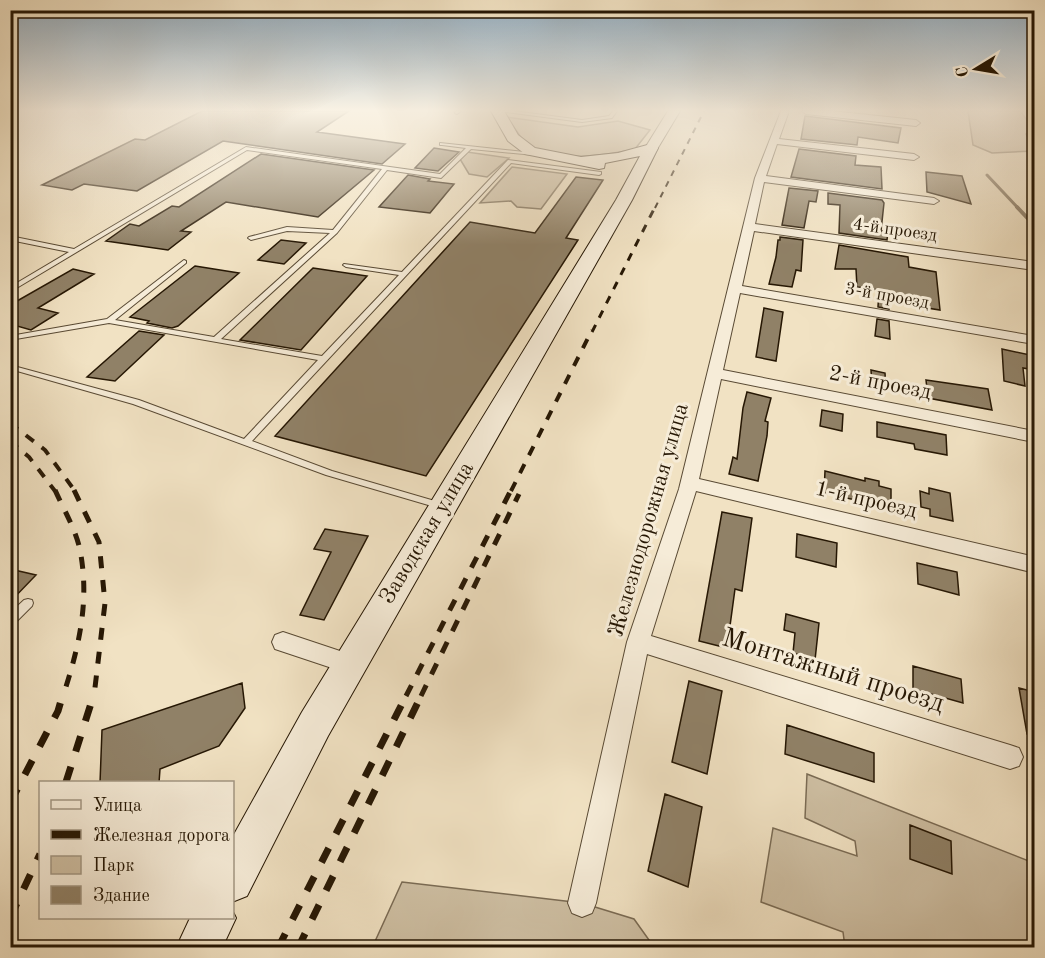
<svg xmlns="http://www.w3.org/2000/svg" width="1045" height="958" viewBox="0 0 1045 958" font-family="'Old Standard TT',serif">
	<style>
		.green { fill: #cebfa3; stroke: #7a6b54; stroke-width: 1.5 }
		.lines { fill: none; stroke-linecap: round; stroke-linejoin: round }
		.stream-far1 { stroke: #766750; stroke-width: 3 }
		.stream { stroke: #766750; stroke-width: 4 }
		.building { fill: #908167; stroke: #261704; stroke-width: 1.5 }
		.service-casing { stroke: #594a34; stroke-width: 2 }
		.minor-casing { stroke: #594a34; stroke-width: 2 }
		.tertiary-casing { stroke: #594a34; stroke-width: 2 }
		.secondary-casing { stroke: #261704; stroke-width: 2 }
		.service { fill: #f6ecd8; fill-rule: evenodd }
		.minor { fill: #f6ecd8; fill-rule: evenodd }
		.tertiary { fill: #f6ecd8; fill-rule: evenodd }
		.secondary { fill: #f6ecd8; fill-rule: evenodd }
		.rail-far4 { stroke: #261704; stroke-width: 2; stroke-dasharray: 6 6; stroke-linecap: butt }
		.rail-far3 { stroke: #261704; stroke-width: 3; stroke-dasharray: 8 8; stroke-linecap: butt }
		.rail-far2 { stroke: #261704; stroke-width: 4; stroke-dasharray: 10 10; stroke-linecap: butt }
		.rail-far1 { stroke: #261704; stroke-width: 5; stroke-dasharray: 12 12; stroke-linecap: butt }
		.rail { stroke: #261704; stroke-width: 7; stroke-dasharray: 16 16; stroke-linecap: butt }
		.labels { text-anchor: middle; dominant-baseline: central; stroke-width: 6; stroke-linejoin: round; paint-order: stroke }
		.far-street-label { font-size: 18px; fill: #261704; stroke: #f6ecd8 }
		.street-label { font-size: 22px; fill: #261704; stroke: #f6ecd8 }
		.near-street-label { font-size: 27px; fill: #261704; stroke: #f6ecd8 }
	</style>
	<rect width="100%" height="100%" fill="#f1e2c3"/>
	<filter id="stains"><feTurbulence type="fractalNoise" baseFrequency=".00333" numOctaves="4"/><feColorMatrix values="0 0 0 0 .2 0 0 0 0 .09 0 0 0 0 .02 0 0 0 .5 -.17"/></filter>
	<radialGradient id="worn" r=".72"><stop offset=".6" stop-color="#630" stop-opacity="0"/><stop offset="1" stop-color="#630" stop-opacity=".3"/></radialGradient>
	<path class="green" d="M968,111H1024L1021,112L1026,119L1034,124V130L1026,134L1031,144L1034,145V151L992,153L973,145Z
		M507,117L578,127L618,121L650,130L635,149C608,155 564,161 538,151C524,146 515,128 507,117Z
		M467,152L509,158L487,177L469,174L460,159Z
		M512,167L567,174L541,209L517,207L511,201L480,203Z
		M807,774L1034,863V947H845L843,932L761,902L773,828L857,856L855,841L805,818Z
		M402,882L582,903L634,919L654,947L372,948Z"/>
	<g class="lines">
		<path class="stream-far1" d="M987,175L1018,208"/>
		<path class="stream" d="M1017,207L1034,225"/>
	</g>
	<path class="building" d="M202,111H349L317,132L405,144L382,164L223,141L137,191L84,184L72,190L42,185L135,139L145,140Z
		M805,116L901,128L898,143L858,137L857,145L801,139Z
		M434,148L459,152L438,171L415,168Z
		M799,149L856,156L855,165L881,167L882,189L791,177Z
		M261,154L374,170L318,217L226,202L181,231L191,232L168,250L106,241L130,224L139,226L172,206L179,207Z
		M926,172L962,176L971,204L927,192Z
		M408,175L430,179L428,181L454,184L430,213L379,207Z
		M576,177L603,180L566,238L578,240L426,476L275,436L470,222L535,233Z
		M789,188L818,191L816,202L809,201L804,228L782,225Z
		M828,193L882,200L884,203L881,231L888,232L887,240L839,233L840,205L828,204Z
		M780,237L803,240L801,271L796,270L792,287L769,284L776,257L778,240H780Z
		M281,240L306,243L284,264L258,260Z
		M839,245L908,257L909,267L936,272L940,310L889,302V309L878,307L879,290L857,287L856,269H835Z
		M195,266L239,273L178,326L172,328L147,323L149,321L130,317Z
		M313,268L367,276L301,350L240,340Z
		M73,269L94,274L38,308L58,313L31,330L10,324V305Z
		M764,308L783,312L776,361L756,357Z
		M877,319L889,321L890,339L875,336Z
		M139,331L164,335L115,381L87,377Z
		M1002,349L1035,356V370L1023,368L1025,386L1004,381Z
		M871,370L885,373L886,390L872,387Z
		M926,380L988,389L992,410L928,398Z
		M747,392L771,398L765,421L768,422L767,436L758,481L729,474L733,457L737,459L743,408Z
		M822,410L843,414L842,431L820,426Z
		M877,422L946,435L947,455L915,449L914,444L877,437Z
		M825,471L865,481V478L879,481V486L891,489V508L824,493Z
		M929,488L950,493L953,521L930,516V509L921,507L920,491L929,494Z
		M722,512L752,518L742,591L735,589L727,648L699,641Z
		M325,529L368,536L324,620L300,615L331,552L314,549Z
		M797,534L837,543L836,567L796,557Z
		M917,563L957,572L959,595L918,584Z
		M10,569L36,575L10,602Z
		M786,614L819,623L815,660L793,653L795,633L784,630Z
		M913,666L961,679L963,703L913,689Z
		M689,681L722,691L707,774L672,762Z
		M242,683L245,708L219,746L160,769L159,783H100L102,730Z
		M1019,688L1035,692V733L1027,734Z
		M787,725L874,753V782L785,754Z
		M665,794L702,807L688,887L648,871Z
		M910,825L951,841L952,874L910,859Z"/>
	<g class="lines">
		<g class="service-casing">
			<path id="service" d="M456,111H461L457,114L455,113Z
				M499,111H513L582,120L609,116L613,111H617L612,118L582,122Z
				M440,143L534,153L536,154L534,155L471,149L441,178L387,170L337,233L221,339L322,356L399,275L346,267L343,265L344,264L402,272L508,160L601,172V174L599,175L511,163L252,441L332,471L445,504L447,506L445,508L442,509L326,475L133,404L10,369V365L139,400L244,439L318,360L109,323L10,340V336L107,319L184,260L186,261V263L115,320L214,337L330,233L287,231L251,240L248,238L249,237L287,227L333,230L382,169L247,150L10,292V287L69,252L10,240V236L74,249L246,147L440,174L466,148L442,145H440Z
				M28,599L32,600L33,603L32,606L14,624L10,625V613L24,600Z"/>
		</g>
		<g class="minor-casing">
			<path id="minor" d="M781,111H789L779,139L914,154L919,157L914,160L777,144L766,176L934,198L939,201L934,204L764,182L755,224L1034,262V270L754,231L742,286L1034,336V344L740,293L723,370L1034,431V442L721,379L699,479L1031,556L1034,557V571L1031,572L696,491L651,636L1010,745L1019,748L1023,757L1019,766L1010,769L647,654L596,903L592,913L582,917L572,913L568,903L627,642L679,489L755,178Z
				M802,111H831L916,120L920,123L916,126L806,114Z
				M283,632L358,657L361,664L358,671L350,674L275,649L272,642L275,635Z"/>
		</g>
		<g class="tertiary-casing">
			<path id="tertiary" d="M668,111H680L656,151H646L645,148Z"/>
		</g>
		<g class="secondary-casing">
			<path id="secondary" d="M491,111H504L518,135L535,148L581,157L618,153L651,144L658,148L632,200L328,736L247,896L232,902V838L302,712L616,200L640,156L605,163L604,168L599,169L525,154L508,141Z
				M232,910L236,918L222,948H176L190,918H232Z"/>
		</g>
		<use href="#service" class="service"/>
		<use href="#minor" class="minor"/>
		<use href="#tertiary" class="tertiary"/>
		<use href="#secondary" class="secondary"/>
		<path class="rail-far4" d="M655,208L704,111"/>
		<path class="rail-far3" d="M592,332L655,207"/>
		<path class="rail-far2" d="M10,423L45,450L75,491
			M10,441L29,457L55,491
			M511,491L592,330"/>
		<path class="rail-far1" d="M55,490C63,508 76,530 80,550C90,601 79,647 63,696
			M74,490L99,542L105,603L94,696
			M406,696L511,490
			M421,696L519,494"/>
		<path class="rail" d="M66,782L94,694
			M10,803L58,711L63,694
			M10,918L40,854
			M278,948L407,694
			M298,948L422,694"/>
	</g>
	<linearGradient id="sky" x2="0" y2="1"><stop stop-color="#90abbf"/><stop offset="0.45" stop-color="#f9f2e4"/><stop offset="1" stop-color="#f9f2e4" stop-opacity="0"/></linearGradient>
	<rect width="1045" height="245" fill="url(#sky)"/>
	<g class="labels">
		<g class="far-street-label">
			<text transform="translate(895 230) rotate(8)">4-й проезд</text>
			<text transform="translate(887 296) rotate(10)">3-й проезд</text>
		</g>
		<g class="street-label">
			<text transform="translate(880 383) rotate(11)">2-й проезд</text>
			<text transform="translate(866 500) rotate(13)">1-й проезд</text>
			<text transform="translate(649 520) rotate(-74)">Железнодорожная улица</text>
			<text transform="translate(427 533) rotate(-59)">Заводская улица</text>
		</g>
		<g class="near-street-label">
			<text transform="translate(833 671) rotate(17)">Монтажный проезд</text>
		</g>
	</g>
	<rect width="1045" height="958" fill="none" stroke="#f1e2c3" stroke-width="36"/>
	<rect x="12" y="12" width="1021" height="934" fill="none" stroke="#261704" stroke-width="3"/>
	<rect x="18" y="18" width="1009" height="922" fill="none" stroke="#261704" stroke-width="1.5"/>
	<rect x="39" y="781" width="195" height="138" fill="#f6ecd8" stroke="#a39783" stroke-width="1.5"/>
	<rect x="51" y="800" width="30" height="9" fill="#f6ecd8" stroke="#a39783" stroke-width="1.5"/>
	<text x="93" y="811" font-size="18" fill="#261704">Улица</text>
	<rect x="51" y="830" width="30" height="9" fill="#261704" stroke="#a39783" stroke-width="1.5"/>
	<text x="93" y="841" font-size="18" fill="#261704">Железная дорога</text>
	<rect x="51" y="856" width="30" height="18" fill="#cebfa3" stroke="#a39783" stroke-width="1.5"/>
	<text x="93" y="871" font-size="18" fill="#261704">Парк</text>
	<rect x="51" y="886" width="30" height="18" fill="#908167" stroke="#a39783" stroke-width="1.5"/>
	<text x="93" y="901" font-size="18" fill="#261704">Здание</text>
	<g transform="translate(976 69) rotate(259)" stroke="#f6ecd8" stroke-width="4.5" paint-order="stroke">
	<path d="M0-4.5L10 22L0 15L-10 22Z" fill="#261704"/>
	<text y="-9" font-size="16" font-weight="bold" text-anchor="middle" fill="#261704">С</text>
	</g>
	<rect width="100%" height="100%" filter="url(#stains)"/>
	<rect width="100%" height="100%" fill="url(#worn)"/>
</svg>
